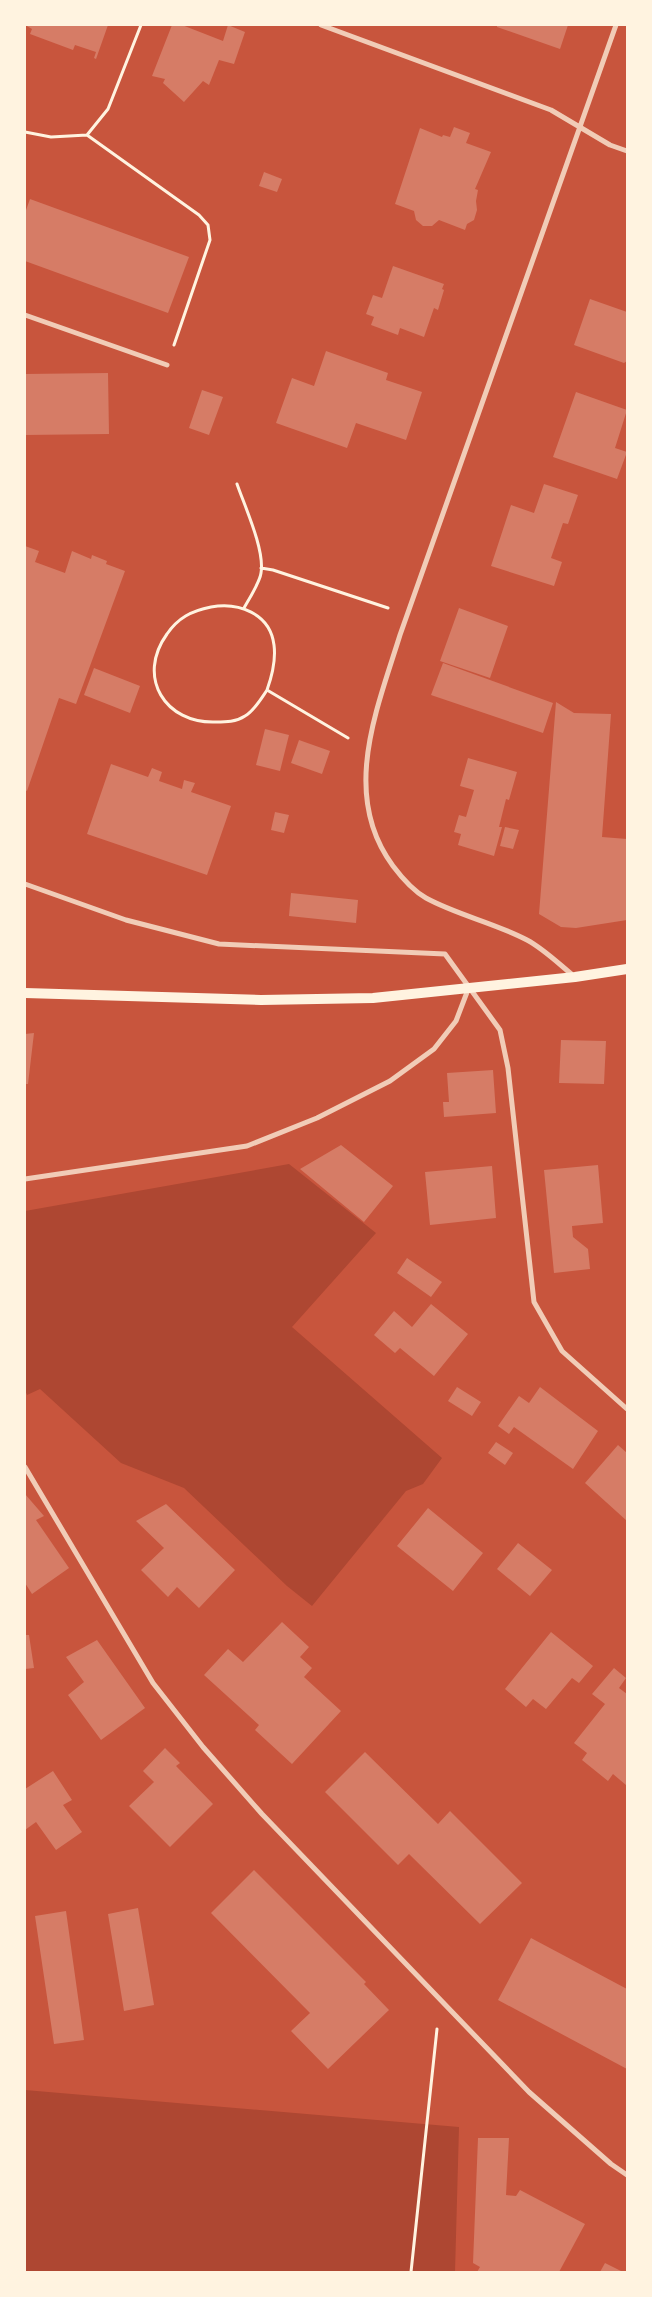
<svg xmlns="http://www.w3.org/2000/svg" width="652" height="2297" viewBox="0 0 652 2297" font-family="Montserrat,sans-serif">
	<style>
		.green { fill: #ae4732 }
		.building { fill: #d67c66 }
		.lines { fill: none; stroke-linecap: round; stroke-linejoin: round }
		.path { stroke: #fff3e0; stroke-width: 3 }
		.minor { stroke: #f1ccb7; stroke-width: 5 }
		.secondary { stroke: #fff3e0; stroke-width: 10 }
	</style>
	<rect width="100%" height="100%" fill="#c8553d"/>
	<path class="green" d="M289,1164L376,1233L292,1327L442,1458L423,1484L406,1491L312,1606L287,1586L184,1488L121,1463L40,1389L27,1395L25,1390V1211Z
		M25,2090L459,2127L455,2272H25Z"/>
	<path class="building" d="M25,25H108L96,59L94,58L96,52L75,45L73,50L30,34L32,29Z
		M172,25H182L223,41L228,25L245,32L234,64L219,60L209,85L203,81L184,102L163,83L165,79L152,76Z
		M497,25H568L560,49L497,27Z
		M454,127L470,133L466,143L491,152L475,189L478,190L476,201L477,210L474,220L467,224L465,230L439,220L432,226H423L416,220L414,211L395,204L420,128L442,137L443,135L450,137Z
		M264,172L282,179L277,192L259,186Z
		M30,199L189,257L168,313L25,261V213Z
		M393,266L444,284L442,289L444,290L438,310L434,308L424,337L400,328L398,335L371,325L374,317L366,314L373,295L382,298Z
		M590,299L627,312V361L624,363L574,345Z
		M326,351L388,373L386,380L422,392L406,440L356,423L347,448L276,423L292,378L314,386Z
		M108,373L109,434L25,435V374Z
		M202,390L223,397L209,435L189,428Z
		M576,392L627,410L615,448L627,452L617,479L553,457Z
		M544,484L578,495L568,524L563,523L551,558L562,562L554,586L491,566L511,505L534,513Z
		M25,546L39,551L35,562L65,573L72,551L91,559L92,555L107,561L106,564L125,571L76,704L59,698L27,791L25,790Z
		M459,608L508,626L490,678L440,661Z
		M443,663L553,703L543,733L431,695Z
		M94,668L140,686L130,713L84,695Z
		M556,702L574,713L611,714L602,837L627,839V920L576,928L561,927L539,914Z
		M265,729L289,735L280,771L256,765Z
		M299,740L330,751L322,774L291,763Z
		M468,758L517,772L509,800L506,799L499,827H502L494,856L458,845L461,834L454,832L459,815L466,817L474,790L460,786Z
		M111,764L148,777L152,768L162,772L159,781L182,789L184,780L195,783L191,792L231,806L207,875L87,834Z
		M275,812L289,815L284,833L271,830Z
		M505,827L519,830L513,849L500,846Z
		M291,893L358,900L356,923L289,916Z
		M34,1033L28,1084H25V1034Z
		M561,1040L606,1041L604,1084L559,1083Z
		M493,1070L496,1113L444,1117L443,1102H449L447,1073Z
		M341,1145L393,1186L364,1222L300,1169Z
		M598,1165L603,1223L572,1226L573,1237L588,1249L590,1269L554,1273L544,1170Z
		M492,1166L496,1218L430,1225L425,1172Z
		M407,1258L442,1282L431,1297L397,1273Z
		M431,1304L468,1334L434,1376L400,1348L395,1353L374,1335L394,1311L412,1327Z
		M457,1387L481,1402L472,1416L448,1401Z
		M540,1387L598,1431L573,1469L514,1427L509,1434L498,1426L519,1396L529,1403Z
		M496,1442L513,1453L505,1465L488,1453Z
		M618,1445L627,1453V1521L585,1483Z
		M25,1494L44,1516L36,1520L69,1568L32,1594L25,1583Z
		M166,1504L235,1570L199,1608L177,1587L168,1597L141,1570L164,1548L136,1521Z
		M428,1508L483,1553L453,1591L397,1546Z
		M518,1543L552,1570L530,1596L497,1569Z
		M282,1622L309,1647L300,1657L312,1668L304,1677L341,1711L292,1764L255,1730L259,1725L204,1675L228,1649L243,1662Z
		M551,1632L593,1666L579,1683L572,1678L546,1709L533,1699L526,1707L505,1689Z
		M25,1635H29L34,1668L25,1669Z
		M97,1640L145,1708L101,1740L68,1695L84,1682L66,1657Z
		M614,1668L626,1678L619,1688L627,1694L626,1785L613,1774L608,1781L582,1760L587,1753L574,1743L605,1704L592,1694Z
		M165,1748L180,1763L176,1766L213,1804L170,1847L129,1806L154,1782L143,1771Z
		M365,1752L438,1824L450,1811L522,1883L480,1924L409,1854L398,1865L325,1792Z
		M53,1771L72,1800L63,1805L82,1832L56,1850L36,1822L25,1830V1789Z
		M254,1870L366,1982L364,1984L389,2010L328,2069L291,2031L310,2013L211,1913Z
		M138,1908L154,2005L124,2011L108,1914Z
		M66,1911L84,2040L54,2044L35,1916Z
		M531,1938L627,1989V2069L498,2000Z
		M478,2138H509L506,2195L516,2196L520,2190L585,2224L559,2272H477L480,2267L473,2263Z
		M605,2263L623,2272H600Z"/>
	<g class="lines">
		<path class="path" d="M25,132L51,137L87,135L108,109L141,25
			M87,135L199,215L208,225L210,240L174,345
			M237,484C245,507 265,550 261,573C260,582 249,599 244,608
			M261,568L273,570L388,608
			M267,690C272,676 276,660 274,645C270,613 238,602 211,607C191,611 178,618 167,634C136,677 165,724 216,722C226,722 236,722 245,716C254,711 261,699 267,690L348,738
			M411,2272L437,2029"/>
		<path class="minor" d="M321,25L551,110L610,145L627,151
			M25,315L167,365
			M25,884L126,920L219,944L445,954L500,1030L508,1068L534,1302L562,1351L627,1409
			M575,977C560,965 544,949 527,940C495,923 457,915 426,898C412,890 402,878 393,866C340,795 377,709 400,635L616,25
			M25,1179L247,1146L317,1118L390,1081L434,1049L456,1021L469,987
			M25,1467L153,1683L203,1747L262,1814L529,2092L611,2164L627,2175"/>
		<path class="secondary" d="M25,993L261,1000L373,998L575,977L627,969"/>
	</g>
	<rect width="652" height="2297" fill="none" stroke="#fff3e0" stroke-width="52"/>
</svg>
